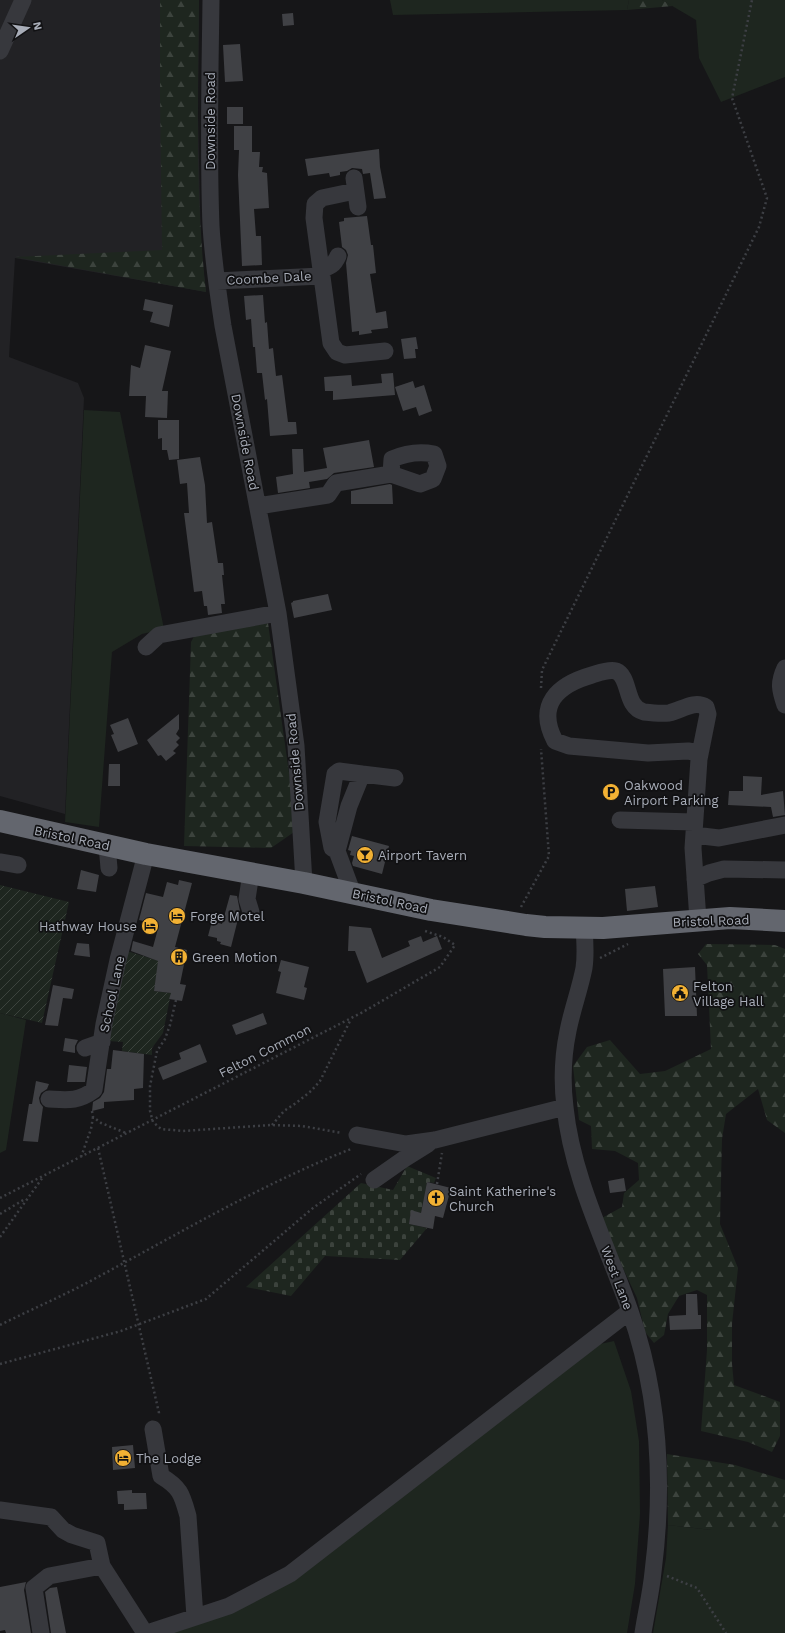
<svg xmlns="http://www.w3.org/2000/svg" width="785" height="1633" viewBox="0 0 785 1633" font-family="'Work Sans',sans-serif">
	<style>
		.built { fill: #222225 }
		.green { fill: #1e261f }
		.forest { fill: url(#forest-firs) }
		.cemetery { fill: url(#cemetery-stones) }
		.garden { fill: url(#garden-furrows) }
		.building { fill: #404145 }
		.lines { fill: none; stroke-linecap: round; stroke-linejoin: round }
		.path { stroke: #3d3f44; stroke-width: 2.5; stroke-dasharray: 2 3; stroke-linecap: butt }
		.minor { stroke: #37383d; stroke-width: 17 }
		.highway { stroke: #63666e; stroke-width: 22 }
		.labels { text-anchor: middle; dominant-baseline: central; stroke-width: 3.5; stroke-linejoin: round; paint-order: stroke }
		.street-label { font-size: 13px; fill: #a8adb8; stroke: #111113 }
		.poi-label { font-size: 13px; fill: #a8adb8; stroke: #111113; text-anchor: start }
	</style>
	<defs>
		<pattern id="forest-firs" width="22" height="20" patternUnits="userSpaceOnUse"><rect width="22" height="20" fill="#1e261f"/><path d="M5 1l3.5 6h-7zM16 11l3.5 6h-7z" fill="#3c433d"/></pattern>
		<pattern id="cemetery-stones" width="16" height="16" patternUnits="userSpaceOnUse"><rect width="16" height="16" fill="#1e261f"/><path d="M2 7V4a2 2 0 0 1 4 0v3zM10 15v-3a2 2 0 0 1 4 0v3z" fill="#3c433d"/></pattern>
		<pattern id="garden-furrows" width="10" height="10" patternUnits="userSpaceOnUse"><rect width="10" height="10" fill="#1e261f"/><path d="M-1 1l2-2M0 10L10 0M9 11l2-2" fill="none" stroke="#3c433d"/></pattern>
	</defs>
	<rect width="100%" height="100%" fill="#161618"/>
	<path class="built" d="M0,0H199L198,114L201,249L206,292L15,258L9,357L78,383L84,398L65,814L0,796Z"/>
	<path class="green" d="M390,0H629L627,10L393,15Z
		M662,0H785V77L721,102L699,58L696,20Z
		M84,410L120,412L164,629L142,634L112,652L99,827L65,822Z
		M0,1013L26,1020L6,1150L0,1153Z
		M614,1341L631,1391L639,1441L640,1514L635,1584L627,1633H168L294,1581L600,1344Z
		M668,1525L712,1530H785V1633H653L666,1558Z"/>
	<path class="forest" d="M160,0H199C198,97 195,196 206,292L15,257L162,250L160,93Z
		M629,0H662L673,6L627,10Z
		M268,623L297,830L271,848L184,846L191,642L197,631Z
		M706,944L775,945L785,949V1133L767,1120L758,1089L726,1114L722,1139L720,1224L738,1268L732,1324V1364L734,1385L780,1402V1436L772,1452L748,1442L701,1431L707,1350V1295L697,1290L679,1296L668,1314L664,1335L654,1343L645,1332L637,1298L600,1219L622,1207L624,1193L639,1180L638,1163L615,1151L592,1149L591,1126L579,1120L573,1066L587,1047L610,1040L640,1074L665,1071L711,1049L707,965L698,954Z
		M667,1454L735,1465L785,1480V1530H712L668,1525Z"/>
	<path class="cemetery" d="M407,1166L436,1178L434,1183L427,1182L421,1213L411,1211L409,1224L427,1228L400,1260L325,1256L291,1296L246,1287L361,1183L393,1190Z"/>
	<path class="garden" d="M0,885L69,902L42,1023L0,1013Z
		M124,950L159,961L154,991L171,993L163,1033L152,1048V1055L122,1051L123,1042L107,1041Z"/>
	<path class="building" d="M293,13L294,25L283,26L282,14Z
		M240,44L243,81L225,82L223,45Z
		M227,107H243V124H227Z
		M234,126H252V152H260L259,167H263L262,172L267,173L269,208L254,209L256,236H261L262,265L242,266L238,175L239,150H234Z
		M379,149L380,167L386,198L374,199L370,173L363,174L362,169L352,168L347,171L340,172V175L330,177L329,173L308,176L305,159Z
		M367,216L371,245H373L376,273L370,274L376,313L386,311L388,328L371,330L372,333L359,335V331L352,332L346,263L348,255L346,250L342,247L339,222L344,221V218Z
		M263,295L265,323L267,322L269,349L273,348L276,376L282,375L288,422H296L297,434L270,436L267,399L265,400L262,373H257L255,347H253L251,319L246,320L244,296Z
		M145,299L173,305L169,327L150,322L153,312L143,310Z
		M416,337L418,349H415L416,358L404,359L401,339Z
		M145,345L171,351L162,391H168L167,418L145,417L146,396H129L131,365L140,368Z
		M393,373L395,395L333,400V391H325L324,377L351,375L352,386L382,383L381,374Z
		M413,381L415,388L424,385L432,411L419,416L416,407L403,411L395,387Z
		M158,420H179V459L169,460L167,450H162V438L158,439Z
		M369,440L374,467L334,473L327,479L309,482L310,488L278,493L276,477L293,474L292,449H303L304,472L327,468L323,448Z
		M200,457L205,485L207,523L212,522L218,563H223L224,575H222L225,604H221L222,613L208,615L207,606H204L202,591L194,592L184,513H189L187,483L180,484L177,460Z
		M390,484L392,485L393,504H351V491Z
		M328,594L332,610L294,618L291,603L293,602V601Z
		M179,714V729L176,734L180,738L176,742L179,745L173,751L176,753L166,761L161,755L158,756L147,740Z
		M128,718L138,744L118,752L111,735L114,734L110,725Z
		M109,764H120V786H108Z
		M743,776L762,777L761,795L783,791L785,815L773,817L771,807L728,805L729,791H743Z
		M352,836L389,846L382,874L353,866L352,863L354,856L350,855L351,851L348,850Z
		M81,870L99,875L96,892L77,889Z
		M179,880L192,883L175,947L187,950L180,984L186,985L182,1001L169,999L171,993L154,991L158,961L131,951L133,941L153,947L159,925L139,920L146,893L163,897L167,882L178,885Z
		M655,886L658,907L627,911L625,889Z
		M230,895L237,896L240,911L231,947L220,944L221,942L217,941V938L208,936L212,921L222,924Z
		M349,926L371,928L382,958L410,946L408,941L421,936L423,942L437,936L442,949L367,983L355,951H348Z
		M77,943L89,944L90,957L74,955Z
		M281,960L309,967L304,987L307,988L304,1000L276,993L281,972L278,971Z
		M695,967L697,1016H665L663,969Z
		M53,985L74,989L72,999L63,998L58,1026L45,1025Z
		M263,1013L267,1024L236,1035L232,1025Z
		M65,1038L78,1040L75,1046V1053L63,1051Z
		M200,1044L207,1062L163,1080L158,1068L181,1059L179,1053Z
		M113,1050L144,1054L143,1088L134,1089V1100L104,1102V1108L92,1111L93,1102L100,1098L104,1092L107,1069H111Z
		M69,1065L87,1067L85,1082H67Z
		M36,1081L49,1084L47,1089L41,1093L39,1098L40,1103L43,1107L38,1142L23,1141L29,1104H32Z
		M624,1178L626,1191L610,1193L608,1181Z
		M427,1182L451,1188L443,1218L435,1216L433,1229L409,1224L411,1210L421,1213Z
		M686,1294H697L698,1315H701V1329L670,1330L669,1316L686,1315Z
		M133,1445L135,1468L113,1470L112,1447Z
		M132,1490V1493H146L147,1509L124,1510V1504H118L117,1491Z
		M26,1582L24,1590L31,1633H6L5,1630L0,1631V1587Z
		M57,1587L66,1633H51L45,1592L50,1588Z"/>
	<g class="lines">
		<path class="path" d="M541,688L542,670L759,227L767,198L732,98L752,0
			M521,907L549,856L541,749
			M600,958L628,944
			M176,1000L170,1025L165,1039L157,1051L150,1086V1111L153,1122L161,1129L183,1131L271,1125L302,1126L342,1133
			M92,1111L93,1117L101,1123L126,1133
			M272,1125L284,1111L296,1103L311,1091L320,1081L351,1019
			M98,1148L159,1413L158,1415
			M81,1157L91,1129L93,1117
			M437,1184L442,1153
			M0,1198L363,1012L440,967L455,945L443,937L425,931
			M0,1214L25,1199
			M0,1237L43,1177
			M0,1325C32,1309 65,1295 96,1278C180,1233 262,1184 351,1149
			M0,1364L121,1331L206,1299L313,1208L361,1174
			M667,1576L697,1588L726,1633"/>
		<path class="minor" d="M211,0C210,75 208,151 211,226C213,259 218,293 223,326L278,613L296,746L304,883
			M0,51L23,0
			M354,178L358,207
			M355,191L322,198L315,204L314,218L331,343L337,352L345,355L385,351
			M321,269C330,267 334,265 338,256
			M217,281L321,276
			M258,506L328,495L336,483L391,474L392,459C406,453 419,451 434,454L438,466L433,479L420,484L391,474
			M146,647L159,635L278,613
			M785,668C778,683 780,690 785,705
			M620,820L694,822
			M694,835L719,838L785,825
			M107,845L109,868
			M337,851L332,848L327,822L335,774L339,771L362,774
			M0,862L18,865
			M251,873L247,899L251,912
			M695,879L709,873L724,869L785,870
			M353,894L337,851L349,806L362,774L395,778
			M698,920L693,848L699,759L708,714L706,707C694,700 682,710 669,713C661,714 652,713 644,712C624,707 631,677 616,671C608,669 599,673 592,675C557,685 536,705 555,741L569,746L648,753L688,751L700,753
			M584,928C585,941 586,955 584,968C580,989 572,1010 568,1031C563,1055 562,1083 565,1107C572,1177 607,1245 630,1311C659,1394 664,1485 653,1572C651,1593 646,1613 643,1633
			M85,1048L102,1042
			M49,1099C67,1100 78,1102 94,1090L104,1024L118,960L146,854
			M357,1135L406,1144L435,1140L565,1107
			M374,1180L404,1159L428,1144
			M153,1429L161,1476C181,1488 182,1495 188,1516L195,1617
			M0,1510L51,1517L63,1530L72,1535L97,1543L102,1566L145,1633
			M41,1633L34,1588L49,1576L102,1566
			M147,1633L229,1606L290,1574L630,1311"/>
		<path class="highway" d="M0,821L146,854L304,883L431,910L526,925L545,927L603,928L730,918L785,921"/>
	</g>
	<defs>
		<g id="parking-disc" transform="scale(0.9)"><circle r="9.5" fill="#f2b134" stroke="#111113"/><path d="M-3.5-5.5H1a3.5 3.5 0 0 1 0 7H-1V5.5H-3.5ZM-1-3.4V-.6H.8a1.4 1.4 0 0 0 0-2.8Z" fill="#111"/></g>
		<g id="bar-disc" transform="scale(0.9)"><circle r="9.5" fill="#f2b134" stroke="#111113"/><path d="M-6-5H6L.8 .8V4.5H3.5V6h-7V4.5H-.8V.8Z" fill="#111"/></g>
		<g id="hotel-disc" transform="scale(0.9)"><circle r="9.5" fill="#f2b134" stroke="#111113"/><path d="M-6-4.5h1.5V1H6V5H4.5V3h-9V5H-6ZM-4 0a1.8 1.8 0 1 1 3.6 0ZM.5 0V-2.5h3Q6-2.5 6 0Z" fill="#111"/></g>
		<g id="building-disc" transform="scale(0.9)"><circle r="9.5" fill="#f2b134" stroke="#111113"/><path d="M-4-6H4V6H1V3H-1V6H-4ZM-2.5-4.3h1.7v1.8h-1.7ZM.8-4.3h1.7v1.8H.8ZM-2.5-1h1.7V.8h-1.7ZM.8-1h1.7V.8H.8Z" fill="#111"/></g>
		<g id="civic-disc" transform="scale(0.9)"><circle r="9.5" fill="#f2b134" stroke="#111113"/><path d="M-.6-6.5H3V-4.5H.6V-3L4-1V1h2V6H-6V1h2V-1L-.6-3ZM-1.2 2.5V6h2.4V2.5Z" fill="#111"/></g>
		<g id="church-disc" transform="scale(0.9)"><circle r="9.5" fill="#f2b134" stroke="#111113"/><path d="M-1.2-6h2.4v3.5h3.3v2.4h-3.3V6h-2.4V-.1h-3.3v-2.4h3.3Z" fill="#111"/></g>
	</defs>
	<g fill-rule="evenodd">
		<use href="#parking-disc" x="611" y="792"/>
		<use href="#bar-disc" x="365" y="855"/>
		<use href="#hotel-disc" x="177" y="916"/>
		<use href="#hotel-disc" x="150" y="926"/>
		<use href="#building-disc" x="179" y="957"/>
		<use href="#civic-disc" x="680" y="993"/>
		<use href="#church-disc" x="436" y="1198"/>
		<use href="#hotel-disc" x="123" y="1458"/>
	</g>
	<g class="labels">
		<g class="street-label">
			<text transform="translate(210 121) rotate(-90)">Downside Road</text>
			<text transform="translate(269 278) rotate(-3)">Coombe Dale</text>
			<text transform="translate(245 442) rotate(79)">Downside Road</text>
			<text transform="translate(295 762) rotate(-95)">Downside Road</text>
			<text transform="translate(72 838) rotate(12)">Bristol Road</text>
			<text transform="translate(390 901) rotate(12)">Bristol Road</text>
			<text transform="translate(711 921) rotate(-2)">Bristol Road</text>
			<text transform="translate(112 994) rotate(-78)">School Lane</text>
			<text transform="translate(265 1051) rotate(-27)">Felton Common</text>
			<text transform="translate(617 1278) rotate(69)">West Lane</text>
		</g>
		<g class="poi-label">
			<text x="624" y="785">Oakwood<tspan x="624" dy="15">Airport Parking</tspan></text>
			<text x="378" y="855">Airport Tavern</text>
			<text x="190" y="916">Forge Motel</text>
			<text x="137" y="926" text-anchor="end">Hathway House</text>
			<text x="192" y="957">Green Motion</text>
			<text x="693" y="986">Felton<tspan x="693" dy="15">Village Hall</tspan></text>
			<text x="449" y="1191">Saint Katherine's<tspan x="449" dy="15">Church</tspan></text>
			<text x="136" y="1458">The Lodge</text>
		</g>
	</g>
	<g transform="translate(28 28) rotate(77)" stroke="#111113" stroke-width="3" paint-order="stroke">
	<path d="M0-3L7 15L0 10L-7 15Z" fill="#a8adb8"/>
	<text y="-6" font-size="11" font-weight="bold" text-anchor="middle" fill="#a8adb8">N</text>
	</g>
</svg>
